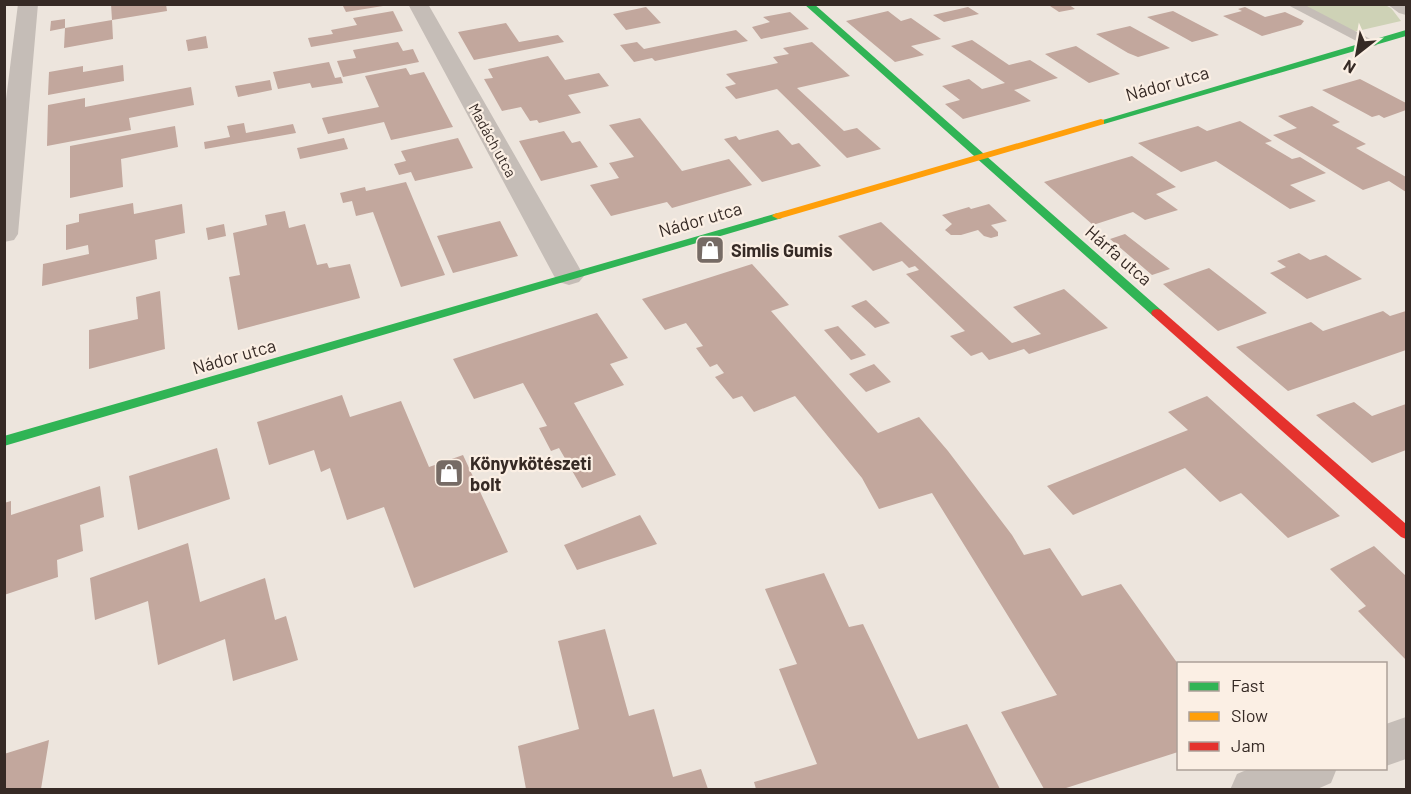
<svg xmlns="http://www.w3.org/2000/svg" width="1411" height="794" viewBox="0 0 1411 794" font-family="Barlow,sans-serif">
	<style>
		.green { fill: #ced2b6 }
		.building { fill: #c2a79d }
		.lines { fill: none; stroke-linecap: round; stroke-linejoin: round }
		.lane { fill: #c5bdb7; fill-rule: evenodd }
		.street { fill: #c5bdb7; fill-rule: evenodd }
		.fast { fill: #30b455; fill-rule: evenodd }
		.slow { fill: #ff9f0a; fill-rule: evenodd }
		.jam { fill: #e5322d; fill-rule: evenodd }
		.labels { text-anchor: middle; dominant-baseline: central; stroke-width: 4.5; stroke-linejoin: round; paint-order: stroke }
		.far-street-label { font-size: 15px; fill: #362a25; stroke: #fbefe4 }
		.street-label { font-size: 18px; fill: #362a25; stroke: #fbefe4 }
		.poi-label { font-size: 18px; font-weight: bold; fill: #362a25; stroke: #fbefe4; text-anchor: start }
	</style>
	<rect width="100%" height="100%" fill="#ede5dd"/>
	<path class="green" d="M1298,5H1385L1391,8L1401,21L1353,32Z"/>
	<path class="building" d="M111,4H166L167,11L112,20Z
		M342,4H383V6L346,12Z
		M1047,4H1068L1075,9L1059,12Z
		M646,7L661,23L626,30L613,14Z
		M968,7L979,14L944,22L933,15Z
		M1245,7L1265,17L1285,12L1304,21L1301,25L1262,36L1223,16L1242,11L1238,9Z
		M393,11L403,31L311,47L308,38L333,34L331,30L357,25L353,18Z
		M888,11L901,21L911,18L941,39L911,46L924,55L895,62L846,21Z
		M1173,11L1219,35L1192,42L1147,17Z
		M790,12L809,29L761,39L752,27L770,22L763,17Z
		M65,19V28L50,31L51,21Z
		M112,20L113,39L64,48L65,28Z
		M506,23L519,42L558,35L564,42L474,60L458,32Z
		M1130,26L1170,48L1138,57L1128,53L1096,34Z
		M736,30L748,41L655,61L652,58L634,62L620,45L637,42L644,49Z
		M206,36L208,48L188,51L186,40Z
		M972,40L1009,65L1030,60L1058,78L1014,90L1031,101L963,119L945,104L960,100L942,86L969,79L982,89L1005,83L951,46Z
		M398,42L403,51L413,49L419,62L343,77L337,61L356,58L353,50Z
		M812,42L850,76L797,88L844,131L857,128L881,149L847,158L777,89L736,99L725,87L736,84L726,74L778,63L773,57L789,54L783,48Z
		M1076,46L1120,74L1089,83L1045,54Z
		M548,56L565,80L599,73L609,86L568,95L581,113L539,123L537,120L530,121L521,107L502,111L484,79L493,78L488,69Z
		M329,62L335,78L341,77L343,83L312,88L310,83L278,89L273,72Z
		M123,65L124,81L48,95L49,72L83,66V72Z
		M406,68L410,75L424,72L453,127L391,140L384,122L328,134L322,118L379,107L365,76Z
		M1360,79L1406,103V110L1384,118L1379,115L1372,117L1322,90Z
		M270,80L272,90L238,97L235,86Z
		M191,87L194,105L129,118L131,130L47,146L48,105L85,98V107Z
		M1312,106L1340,122L1332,125L1366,144L1356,148L1406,177V192L1389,181L1363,190L1273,135L1297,128L1278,116Z
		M640,118L682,171L729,159L752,185L672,208L667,202L611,216L590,185L619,178L609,163L634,157L609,125Z
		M1240,121L1272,141L1265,143L1292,159L1300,157L1326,173L1290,185L1316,201L1290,209L1216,161L1181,172L1138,143L1198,126L1207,131Z
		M244,123L246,133L293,124L296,133L205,149L204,142L230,137L227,126Z
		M175,126L178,147L121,159L123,187L70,198V146Z
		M778,130L792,145L799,143L821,166L762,182L724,139L736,136L739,140Z
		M564,131L572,143L580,141L598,167L541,181L519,141Z
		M344,138L348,149L300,159L297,148Z
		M458,138L473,168L415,181L411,172L399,175L394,164L406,161L401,151Z
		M1132,156L1176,187L1156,194L1178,210L1145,220L1133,212L1093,225L1044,182Z
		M406,182L445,275L401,287L373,212L356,216L352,201L343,203L340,193L365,187L366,191Z
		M133,203L134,214L182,204L185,233L155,240L157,259L42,286L43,264L89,254L88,245L66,250V225L79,222V214Z
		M989,204L1007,221L991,225L998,232V236L991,238L984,236L978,230L961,235H951L945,230L952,224L942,215L969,207L971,209Z
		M285,211L289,228L305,224L317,265L327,263L329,268L350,264L360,298L238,330L229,277L240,275L233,233L267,225L265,215Z
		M500,221L518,256L453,273L437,236Z
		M881,222L1012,343L1041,334L1013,307L1064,289L1108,328L1029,354L1024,349L989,360L982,352L971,356L950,336L965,331L906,274L919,270L915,266L909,268L902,261L873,271L838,236Z
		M224,224L226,236L208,240L206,228Z
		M1125,234L1170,269L1152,275L1110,239Z
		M1299,253L1310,260L1326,255L1362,279L1307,299L1270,273L1286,267L1277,261Z
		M752,264L789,305L771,311L878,433L919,417L948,451L1012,535L1024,555L1050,548L1082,596L1121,584L1178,664V752L1063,789H1044L1001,712L1057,695L932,493L879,509L862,478L795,396L754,412L742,396L733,399L715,377L724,373L717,364L710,367L696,348L703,346L686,323L665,330L642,299Z
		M1209,268L1267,313L1218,331L1163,284Z
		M160,291L165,349L89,369V330L138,319L136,297Z
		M866,300L890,323L875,328L851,306Z
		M1383,311L1390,316L1406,311V350L1288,391L1236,347L1311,322L1323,331Z
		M597,313L628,358L610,364L624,385L574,403L616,475L582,488L559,448L551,451L539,428L547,426L523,383L474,399L453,359Z
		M838,326L866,355L851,360L824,330Z
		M874,364L891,382L866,392L849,374Z
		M342,395L350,417L401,401L429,467L463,455L508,552L414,588L384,507L347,520L330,468L321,472L314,450L269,465L257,422Z
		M1207,396L1340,516L1288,538L1241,493L1220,502L1185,468L1073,515L1047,486L1188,430L1168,412Z
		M1354,402L1372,416L1406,404V450L1372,463L1316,415Z
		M217,448L230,499L138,530L129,476Z
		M100,486L104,517L80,525L83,551L57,560L58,577L4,595V503L11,501V515Z
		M640,515L657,544L577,570L564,545Z
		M188,543L200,602L265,578L275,620L286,616L298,660L233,681L225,639L158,665L148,601L95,620L90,578Z
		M1374,546L1406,576V660L1358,611L1366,606L1330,569Z
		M824,573L849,627L863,624L918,739L967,724L1000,789H756L754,782L817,764L779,669L797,664L765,589Z
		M605,629L629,716L654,709L673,777L701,769L708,789H526L518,746L579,729L558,641Z
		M49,740L41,789H4V754Z"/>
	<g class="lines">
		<path class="lane" d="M1286,4H1303L1378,43L1376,46H1366Z"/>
		<path class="street" d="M18,4H38L18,234L14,240L4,242V115Z
			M408,4H428L584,276L579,282L569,285L559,282L554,276Z
			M1387,4H1406V15L1399,13Z
			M1406,717V759L1386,766V724Z
			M1251,768H1337L1331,783L1315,790H1230L1237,774Z"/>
		<path class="fast" d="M804,4H814L1161,310L1163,313L1161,316H1153Z
			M1406,30V36L1104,124L1096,122Z
			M778,213L782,214V218L4,446V436Z"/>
		<path class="slow" d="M1101,119L1104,120V124L782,218L778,219L772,216L774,214Z"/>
		<path class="jam" d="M1157,309L1161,310L1406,524V539L1401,537L1153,316L1151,313L1153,310Z"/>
	</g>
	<defs>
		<g id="shop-square" transform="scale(1.5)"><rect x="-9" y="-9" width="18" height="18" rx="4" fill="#766b65" stroke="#fbefe4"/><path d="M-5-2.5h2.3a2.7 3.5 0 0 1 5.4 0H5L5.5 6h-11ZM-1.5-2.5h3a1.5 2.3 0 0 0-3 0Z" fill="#fff"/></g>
	</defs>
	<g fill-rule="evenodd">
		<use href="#shop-square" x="710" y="250"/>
		<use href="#shop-square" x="449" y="473"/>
	</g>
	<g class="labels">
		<g class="far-street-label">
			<text transform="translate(493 140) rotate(61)">Madách utca</text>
		</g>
		<g class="street-label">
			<text transform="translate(1167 83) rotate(-16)">Nádor utca</text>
			<text transform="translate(700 219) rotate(-16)">Nádor utca</text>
			<text transform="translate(1119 255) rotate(41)">Hárfa utca</text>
			<text transform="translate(234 356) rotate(-16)">Nádor utca</text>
		</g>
		<g class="poi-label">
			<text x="731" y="250">Simlis Gumis</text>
			<text x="470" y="463">Könyvkötészeti<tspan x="470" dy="21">bolt</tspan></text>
		</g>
	</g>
	<rect width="1411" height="794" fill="none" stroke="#362a25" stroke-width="12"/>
	<rect x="1177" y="662" width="210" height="108" fill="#fbefe4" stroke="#aca098" stroke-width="1.5"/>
	<rect x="1189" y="682" width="30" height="9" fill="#30b455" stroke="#aca098" stroke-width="1.5"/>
	<text x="1231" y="692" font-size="18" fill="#362a25">Fast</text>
	<rect x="1189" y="712" width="30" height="9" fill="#ff9f0a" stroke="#aca098" stroke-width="1.5"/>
	<text x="1231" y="722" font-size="18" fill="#362a25">Slow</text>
	<rect x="1189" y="742" width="30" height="9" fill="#e5322d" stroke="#aca098" stroke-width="1.5"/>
	<text x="1231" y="752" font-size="18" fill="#362a25">Jam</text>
	<g transform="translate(1357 54) rotate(211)" stroke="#fbefe4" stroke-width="4.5" paint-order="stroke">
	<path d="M0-4.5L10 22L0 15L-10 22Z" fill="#362a25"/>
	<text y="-9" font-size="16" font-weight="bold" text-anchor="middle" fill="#362a25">N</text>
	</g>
</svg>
